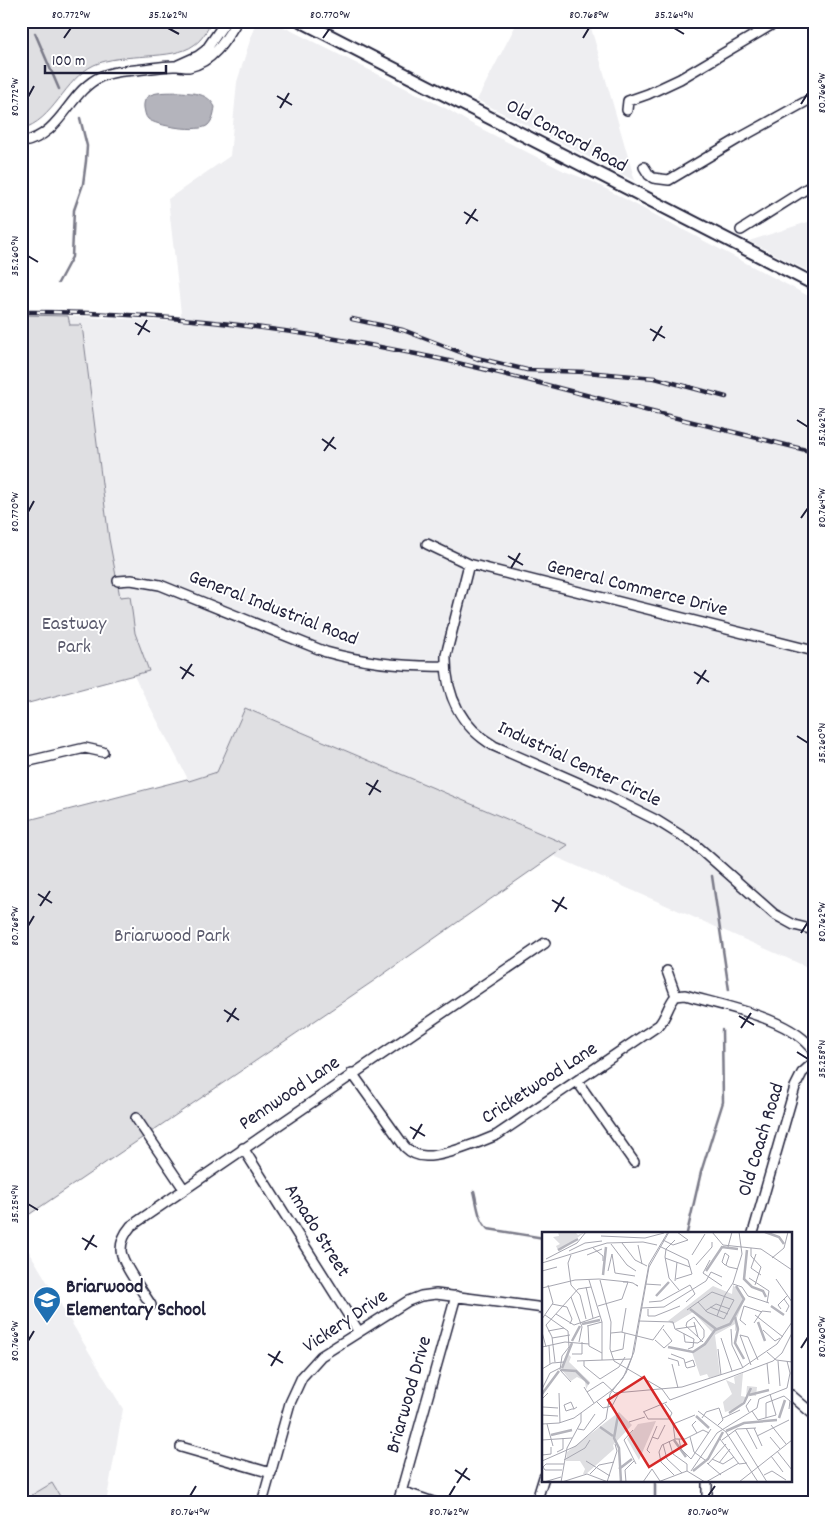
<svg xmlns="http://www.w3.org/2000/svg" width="835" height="1524" viewBox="0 0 835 1524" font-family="Dekko,sans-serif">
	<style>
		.built { fill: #eeeef1 }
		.green { fill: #dfdfe2; stroke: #80808e }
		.water { fill: #b4b4bc; stroke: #7a7a88 }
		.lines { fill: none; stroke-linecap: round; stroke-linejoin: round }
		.stream { stroke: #7a7a88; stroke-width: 2.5 }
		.minor-casing { stroke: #22223b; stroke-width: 12 }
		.tertiary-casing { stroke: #22223b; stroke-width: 15 }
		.minor { stroke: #fff; stroke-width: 9 }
		.tertiary { stroke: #fff; stroke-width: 11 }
		.rail-casing { stroke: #22223b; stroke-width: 4.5 }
		.rail { stroke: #fff; stroke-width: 2.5; stroke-dasharray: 8; stroke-linecap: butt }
		.ticks { fill: none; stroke: #22223b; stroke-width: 2 }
		.labels { text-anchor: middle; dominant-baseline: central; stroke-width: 4; stroke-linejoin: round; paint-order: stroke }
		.street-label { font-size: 20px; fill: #22223b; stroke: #fff }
		.park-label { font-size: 20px; fill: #5b5b6d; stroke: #fff }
		.poi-label { font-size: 20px; font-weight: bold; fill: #22223b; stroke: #fff; text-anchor: start }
		.inset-river { fill: none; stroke: #b4b4bc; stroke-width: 2.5 }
		.inset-road { fill: none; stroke: #a7a7b1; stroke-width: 1 }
		.view { fill: #d62828; fill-opacity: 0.15; stroke: #d62828; stroke-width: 2.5 }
		.inset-edge { fill: none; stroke: #22223b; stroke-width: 2.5 }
		.neatline { fill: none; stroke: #22223b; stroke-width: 2 }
		.ticks-label { font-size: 12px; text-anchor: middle; fill: #22223b }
	</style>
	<rect width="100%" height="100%" fill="#fff"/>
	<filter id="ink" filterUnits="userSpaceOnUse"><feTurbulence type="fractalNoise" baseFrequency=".02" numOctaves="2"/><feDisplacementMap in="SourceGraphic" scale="10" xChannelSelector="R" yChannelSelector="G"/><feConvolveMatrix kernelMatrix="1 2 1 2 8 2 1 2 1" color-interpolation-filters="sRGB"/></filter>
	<g filter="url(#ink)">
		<path class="built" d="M256,21H272L447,109L472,124L564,171L591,181L814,299V970L554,856L567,846L245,708L218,772L189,781L134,676L68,316L182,322L168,199L230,156L237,82Z
			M518,21H589L635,181L477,100Z
			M814,220V274L749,241Z
			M21,1238L123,1409L106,1503H21Z"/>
		<path class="green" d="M21,21H212C207,30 203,39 194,45C173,61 122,52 94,65C64,79 54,121 21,129Z
			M21,315L68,316L70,325H82L109,539L120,597L130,596L135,633L149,671L21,705Z
			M245,708L568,845L375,980L21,1220V822L187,779L189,781L217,772Z
			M52,1483L64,1503H37L32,1495Z"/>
		<path class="water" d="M180,92C194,93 208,93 215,107C214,113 213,120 208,125C200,133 156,126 148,119C145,116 145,112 144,108C142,89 166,93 180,92Z"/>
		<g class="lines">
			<path class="stream" d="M35,33L59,89
				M58,283L72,257L74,210L83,184L86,161L87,146L80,118
				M21,358L25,353
				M712,876L729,990
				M474,1191C477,1202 478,1221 488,1229L544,1238
				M687,1233L701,1172L723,1102L722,1030
				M655,1503V1480"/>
			<g class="minor-casing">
				<path id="minor" d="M178,65L198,56L206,50L226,21
					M627,110L628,101L648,94L680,79L778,21
					M21,143C64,134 67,92 102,76C113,71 124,71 135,70C149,69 164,65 177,66C181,66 184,67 189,67C213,62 225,41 237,21
					M644,167L649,175L653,178L669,180L738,139L814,97
					M741,230L814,184
					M427,544L469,564L814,651
					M469,564L446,655C445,694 460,726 494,746L604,794L656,820L696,845L774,914L794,925L814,930
					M118,581L131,580L160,585L326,652C366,663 404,667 446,666
					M21,763L85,748L103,752
					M667,971L676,996
					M676,996L685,995C723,1006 792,1018 814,1051
					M352,1073L405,1147C411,1153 418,1156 426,1156C442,1157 481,1142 497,1135L659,1025C667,1016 668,1004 676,996
					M577,1081L634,1162
					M136,1118L184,1189
					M243,1148L359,1332
					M753,1233L795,1087L802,1073L814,1062
					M151,1305C144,1293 121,1263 121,1250C121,1240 125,1233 131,1226L545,943
					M791,1395L814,1415
					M181,1447L271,1473
					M401,1491L436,1503
					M262,1503L290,1403L302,1377L321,1356L408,1301L421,1296L436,1294L544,1308
					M398,1503L456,1296
					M536,1503L544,1477
					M707,1503V1480"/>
			</g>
			<g class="tertiary-casing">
				<path id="tertiary" d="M301,21L814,284"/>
			</g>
			<use href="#minor" class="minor"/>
			<use href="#tertiary" class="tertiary"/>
			<g class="rail-casing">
				<path id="rail" d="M21,312C151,311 289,328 416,354C472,365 527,380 582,394C659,414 736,433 814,452
					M352,319L403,330L478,359
					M473,357L527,370L586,372L655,378L726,397"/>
			</g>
			<use href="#rail" class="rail"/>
		</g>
	</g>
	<path class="ticks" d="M168,28L179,34M674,28L684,34M64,38L71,28M323,38L330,28M583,38L589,28M277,96L292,105M28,97L34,86M801,104L808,93M280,108L289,93M464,212L478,221M466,224L476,209M28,256L38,262M135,323L150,332M650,329L665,338M138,335L147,320M653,341L662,326M797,420L808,427M322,439L336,449M324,451L334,437M28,512L34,501M801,518L808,508M508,556L523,565M511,568L520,553M180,667L194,676M694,672L709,682M182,679L192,664M697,684L706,670M797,736L808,743M366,783L381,792M369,795L378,780M38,894L52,903M552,900L567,909M40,906L50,891M555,912L564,897M28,926L34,916M801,933L808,922M224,1010L239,1020M739,1016L754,1025M227,1022L236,1008M741,1028L751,1013M797,1052L808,1059M410,1127L425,1136M413,1139L422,1124M28,1204L38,1210M82,1238L97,1247M85,1250L94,1235M28,1341L34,1331M801,1348L808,1337M268,1354L283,1363M271,1366L280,1351M455,1470L470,1480M457,1483L467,1468M190,1496L196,1486M449,1496L455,1486M708,1496L715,1486"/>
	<defs>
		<g id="school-pin" transform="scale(1.4375)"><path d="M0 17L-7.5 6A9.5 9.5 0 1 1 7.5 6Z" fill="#1f6fb2" stroke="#fff"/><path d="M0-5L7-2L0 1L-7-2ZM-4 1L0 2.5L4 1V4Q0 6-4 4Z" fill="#fff"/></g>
	</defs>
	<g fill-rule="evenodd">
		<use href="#school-pin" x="47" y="1300"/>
	</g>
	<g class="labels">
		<g class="street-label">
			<text transform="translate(566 137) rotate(28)">Old Concord Road</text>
			<text transform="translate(637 589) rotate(14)">General Commerce Drive</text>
			<text transform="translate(273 609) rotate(21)">General Industrial Road</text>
			<text transform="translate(579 765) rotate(25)">Industrial Center Circle</text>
			<text transform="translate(540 1084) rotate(-33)">Cricketwood Lane</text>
			<text transform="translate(290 1094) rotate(-34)">Pennwood Lane</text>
			<text transform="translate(762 1140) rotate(-73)">Old Coach Road</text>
			<text transform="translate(316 1231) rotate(58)">Amado Street</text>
			<text transform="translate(346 1322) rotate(-34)">Vickery Drive</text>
			<text transform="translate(410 1395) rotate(-74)">Briarwood Drive</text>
		</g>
		<g class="park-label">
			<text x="74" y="625">Eastway<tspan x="74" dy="23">Park</tspan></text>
			<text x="172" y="937">Briarwood Park</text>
		</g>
		<g class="poi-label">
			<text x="66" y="1288">Briarwood<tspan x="66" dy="23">Elementary School</tspan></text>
		</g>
	</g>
	<g transform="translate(542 1232)">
		<rect width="250" height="250" fill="#fff"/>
		<path d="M33,0L36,3L43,0L17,20L14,14L18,12L11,5L17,4L16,0ZM191,53L203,66L194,88L197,96L193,99V92L173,103L178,143L167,146L165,142L158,144L150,120L160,114L170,100L151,80L131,92L126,89L171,54L190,62ZM26,122L29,125L27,130L48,150L44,157L43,149L35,145L29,149L19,137ZM201,141L199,164L204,165L205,154L215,155L214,164L206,163L196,176L183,180L181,170L190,162L184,148L193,152L192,145ZM77,180L90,193L71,213L72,217L44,242H41L43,237L38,229H24L25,220ZM114,189L97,228L85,207L96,192Z" fill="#dfdfe2"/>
		<path class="inset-river" d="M223,0L237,5L242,12M16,18L36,7M205,18L202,47L210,55L221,59L224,65M164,39L180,15L196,17M61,43L64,15M114,64L127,50M229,74L242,83M148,77L174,97M193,85L196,97L193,111L202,127M216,90L223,109M40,92L58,88M30,109L38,94M126,115L151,120L163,112L173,98L188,92L202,67L194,54M20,136L30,111M19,138L34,139L47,152M0,162L17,139M207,163L227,158M187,181L202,171L209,156M76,183L72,206L77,216L79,250M154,184L167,196M237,186L243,168M58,195L71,204M184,199L202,191L235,188M9,203L30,198M132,208L144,225M77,237L90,227M151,239L166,227L181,200"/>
		<path class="inset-road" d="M170,0L181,13L219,17L250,38M59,4L103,6L122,1M121,8L131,13L146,8L135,0M133,8L124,17L123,25L127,46L137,58M80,11L93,28L105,34M69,12L85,33L94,39M96,13L100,32M117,14L146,28L150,42L134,47M186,15L190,0M51,16L61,24V29M209,16V24L219,35L213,53M27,19L43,11L60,9M70,22L73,41L93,44M214,22L209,36L219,43M29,23L26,31L29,53L38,63L44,87M45,23L60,17M150,23L163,2M123,26L148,35M230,26L242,16L246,0M4,27L35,11L44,0M168,28L161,41L180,54M0,31L65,11L101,10L115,13M154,33L170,15V10M184,33L187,24L183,21L180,30L183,33H184L185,34L187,35L196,37M0,39L15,35M66,39L70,22M207,46L227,59L225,71M234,47L250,70M47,48L60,90V128M58,48L69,90L68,117L72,129L120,157L128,168L231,129L240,121L250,101M133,49L135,30M103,52L119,53M191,52L200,55L206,64L227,71M44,55L51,86M0,56L33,48L57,47L86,50H81M29,65L40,95L37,110M242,67L247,74L244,80M107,70L119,69L148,53L153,62L144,70M10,72L25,75L30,87L28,92M56,74L80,67L86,50L91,51L94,53L96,54L94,53M168,75L186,82M99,76L122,75L164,49L169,40L180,45M106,77V84H113L138,74M239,77L236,73L245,64M145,78L170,60L192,68L182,87L165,80L156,70M163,79L174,72L188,77M14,82L32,93L58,84M3,83L26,99L27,115L20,124L18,138L29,150M213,83L241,105M175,84L183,63L191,51L200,22L197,0M0,87L11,71L6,53M97,89L131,90L133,97L152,107L151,115L146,117M152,90L156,105M212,91L220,79L229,80M204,93L198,88L202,74L220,80M45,94L60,90M46,94L47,114L60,121M134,97L154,94M189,97L190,113L201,136M221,98L233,109L238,106M6,99L22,96M0,100L4,115M80,100L84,76M69,101L79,100L111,108L122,93M142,102L143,110L156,111L157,110L159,109L162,105V98L152,85L145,90L144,94L156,105L158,107L159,109H160L161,110M10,106L28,103M179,106L190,139M113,108L122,116L130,109L121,97M7,114L8,132M0,115L23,110L47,112M176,117L179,143M69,120L81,117L83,101M225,120L234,128L250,130M30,122H40V110M129,122L142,127L144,135L145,136L153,134L151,128L143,131M126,126L136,129L137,134M35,129L89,127M42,129V134L58,147L77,135L83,125M236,129L238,154M13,130L10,105L4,93L36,57L49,55M225,131L227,152M130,132L136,156M209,133L198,103L206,105L216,128M0,137L10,131L22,130M42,155L52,171M0,157L8,141L18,136M45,160L61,150L73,161L140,155L200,136L235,112L250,90M17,161L18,191M55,170L61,176L70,174L77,161M1,175L16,176M32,177L29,170L22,173L24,179L30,177H32L35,175M156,179L184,200L216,250M210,179L216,188L234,183L228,162M101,180L125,170M102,180L106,187H127L130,181L123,172M207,180L204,174L209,167M0,183L16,184M160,186L164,180L177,176L181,188L176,193M181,186L198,178M224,186V171L242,164L248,169L247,177M0,189V167L6,161M154,189L150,193L155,201M87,190L103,185M0,192L17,191L32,186L69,159L81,146L92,120L107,35L127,0M5,192L11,214M229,193L244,212M204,196L215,217M212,196L220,214M36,197L42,198L53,182M91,198L82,208L94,232M193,198L225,250M215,204L247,188M110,205L116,207L123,193M148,205L152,220L163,228M228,205L238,217M133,207L131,192L153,183M137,207L139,217L149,227L169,197M178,207L197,232L205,231M0,208L30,206M180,208L195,197L214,196M127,209L131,222L145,232V239M121,212L125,227L140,241M235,219L250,238M15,220L21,217V206M108,221L105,218L115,194M0,223L9,222V215M229,224L241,240M170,227L181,232L192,225M22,228L43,216L48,208M0,229L34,214L64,187L68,162L84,141L90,125L107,32L126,0M44,229L68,244M165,231L179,243M177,231L188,217M166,232L184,212M20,238H3L1,235L4,232H22M149,239L175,201L215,176L217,167L245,156L248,141L245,129M48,242L57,233L72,230M132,243L119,230L117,220L120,213L133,207H143L161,198L167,201M222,243L230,239L244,248M2,250L19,245M19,250L25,216L39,190V181M20,250L45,242L66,250M65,250L75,219L73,212M84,250L83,238L92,229M101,250L110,237L118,249M116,250L145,239L163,250M164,250L197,231M197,250L250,208"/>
		<path class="view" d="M102,145L144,212L107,235L66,168Z"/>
		<rect width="250" height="250" class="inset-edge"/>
	</g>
	<rect width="835" height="1524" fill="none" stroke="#fff" stroke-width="55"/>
	<path d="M45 65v8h121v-8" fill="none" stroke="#22223b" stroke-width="2.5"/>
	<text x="52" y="65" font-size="15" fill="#22223b" stroke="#ffffff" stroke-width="4" paint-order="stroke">100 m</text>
	<rect x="28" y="28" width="780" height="1468" class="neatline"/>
	<g class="ticks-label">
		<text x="71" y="18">80.772°W</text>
		<text x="168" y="18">35.262°N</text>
		<text x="330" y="18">80.770°W</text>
		<text x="589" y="18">80.768°W</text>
		<text x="674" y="18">35.264°N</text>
		<text transform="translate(821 93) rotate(-90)" y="4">80.766°W</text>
		<text transform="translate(14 97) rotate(-90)" y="4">80.772°W</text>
		<text transform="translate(14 256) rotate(-90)" y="4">35.260°N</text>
		<text transform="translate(821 427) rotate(-90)" y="4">35.262°N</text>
		<text transform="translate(821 508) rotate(-90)" y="4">80.764°W</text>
		<text transform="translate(14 512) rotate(-90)" y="4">80.770°W</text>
		<text transform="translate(821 743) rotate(-90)" y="4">35.260°N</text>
		<text transform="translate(821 922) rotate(-90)" y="4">80.762°W</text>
		<text transform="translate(14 926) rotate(-90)" y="4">80.768°W</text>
		<text transform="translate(821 1059) rotate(-90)" y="4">35.258°N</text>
		<text transform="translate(14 1204) rotate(-90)" y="4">35.254°N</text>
		<text transform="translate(821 1337) rotate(-90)" y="4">80.760°W</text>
		<text transform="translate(14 1341) rotate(-90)" y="4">80.766°W</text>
		<text x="190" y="1515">80.764°W</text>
		<text x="449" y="1515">80.762°W</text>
		<text x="708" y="1515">80.760°W</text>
	</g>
</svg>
